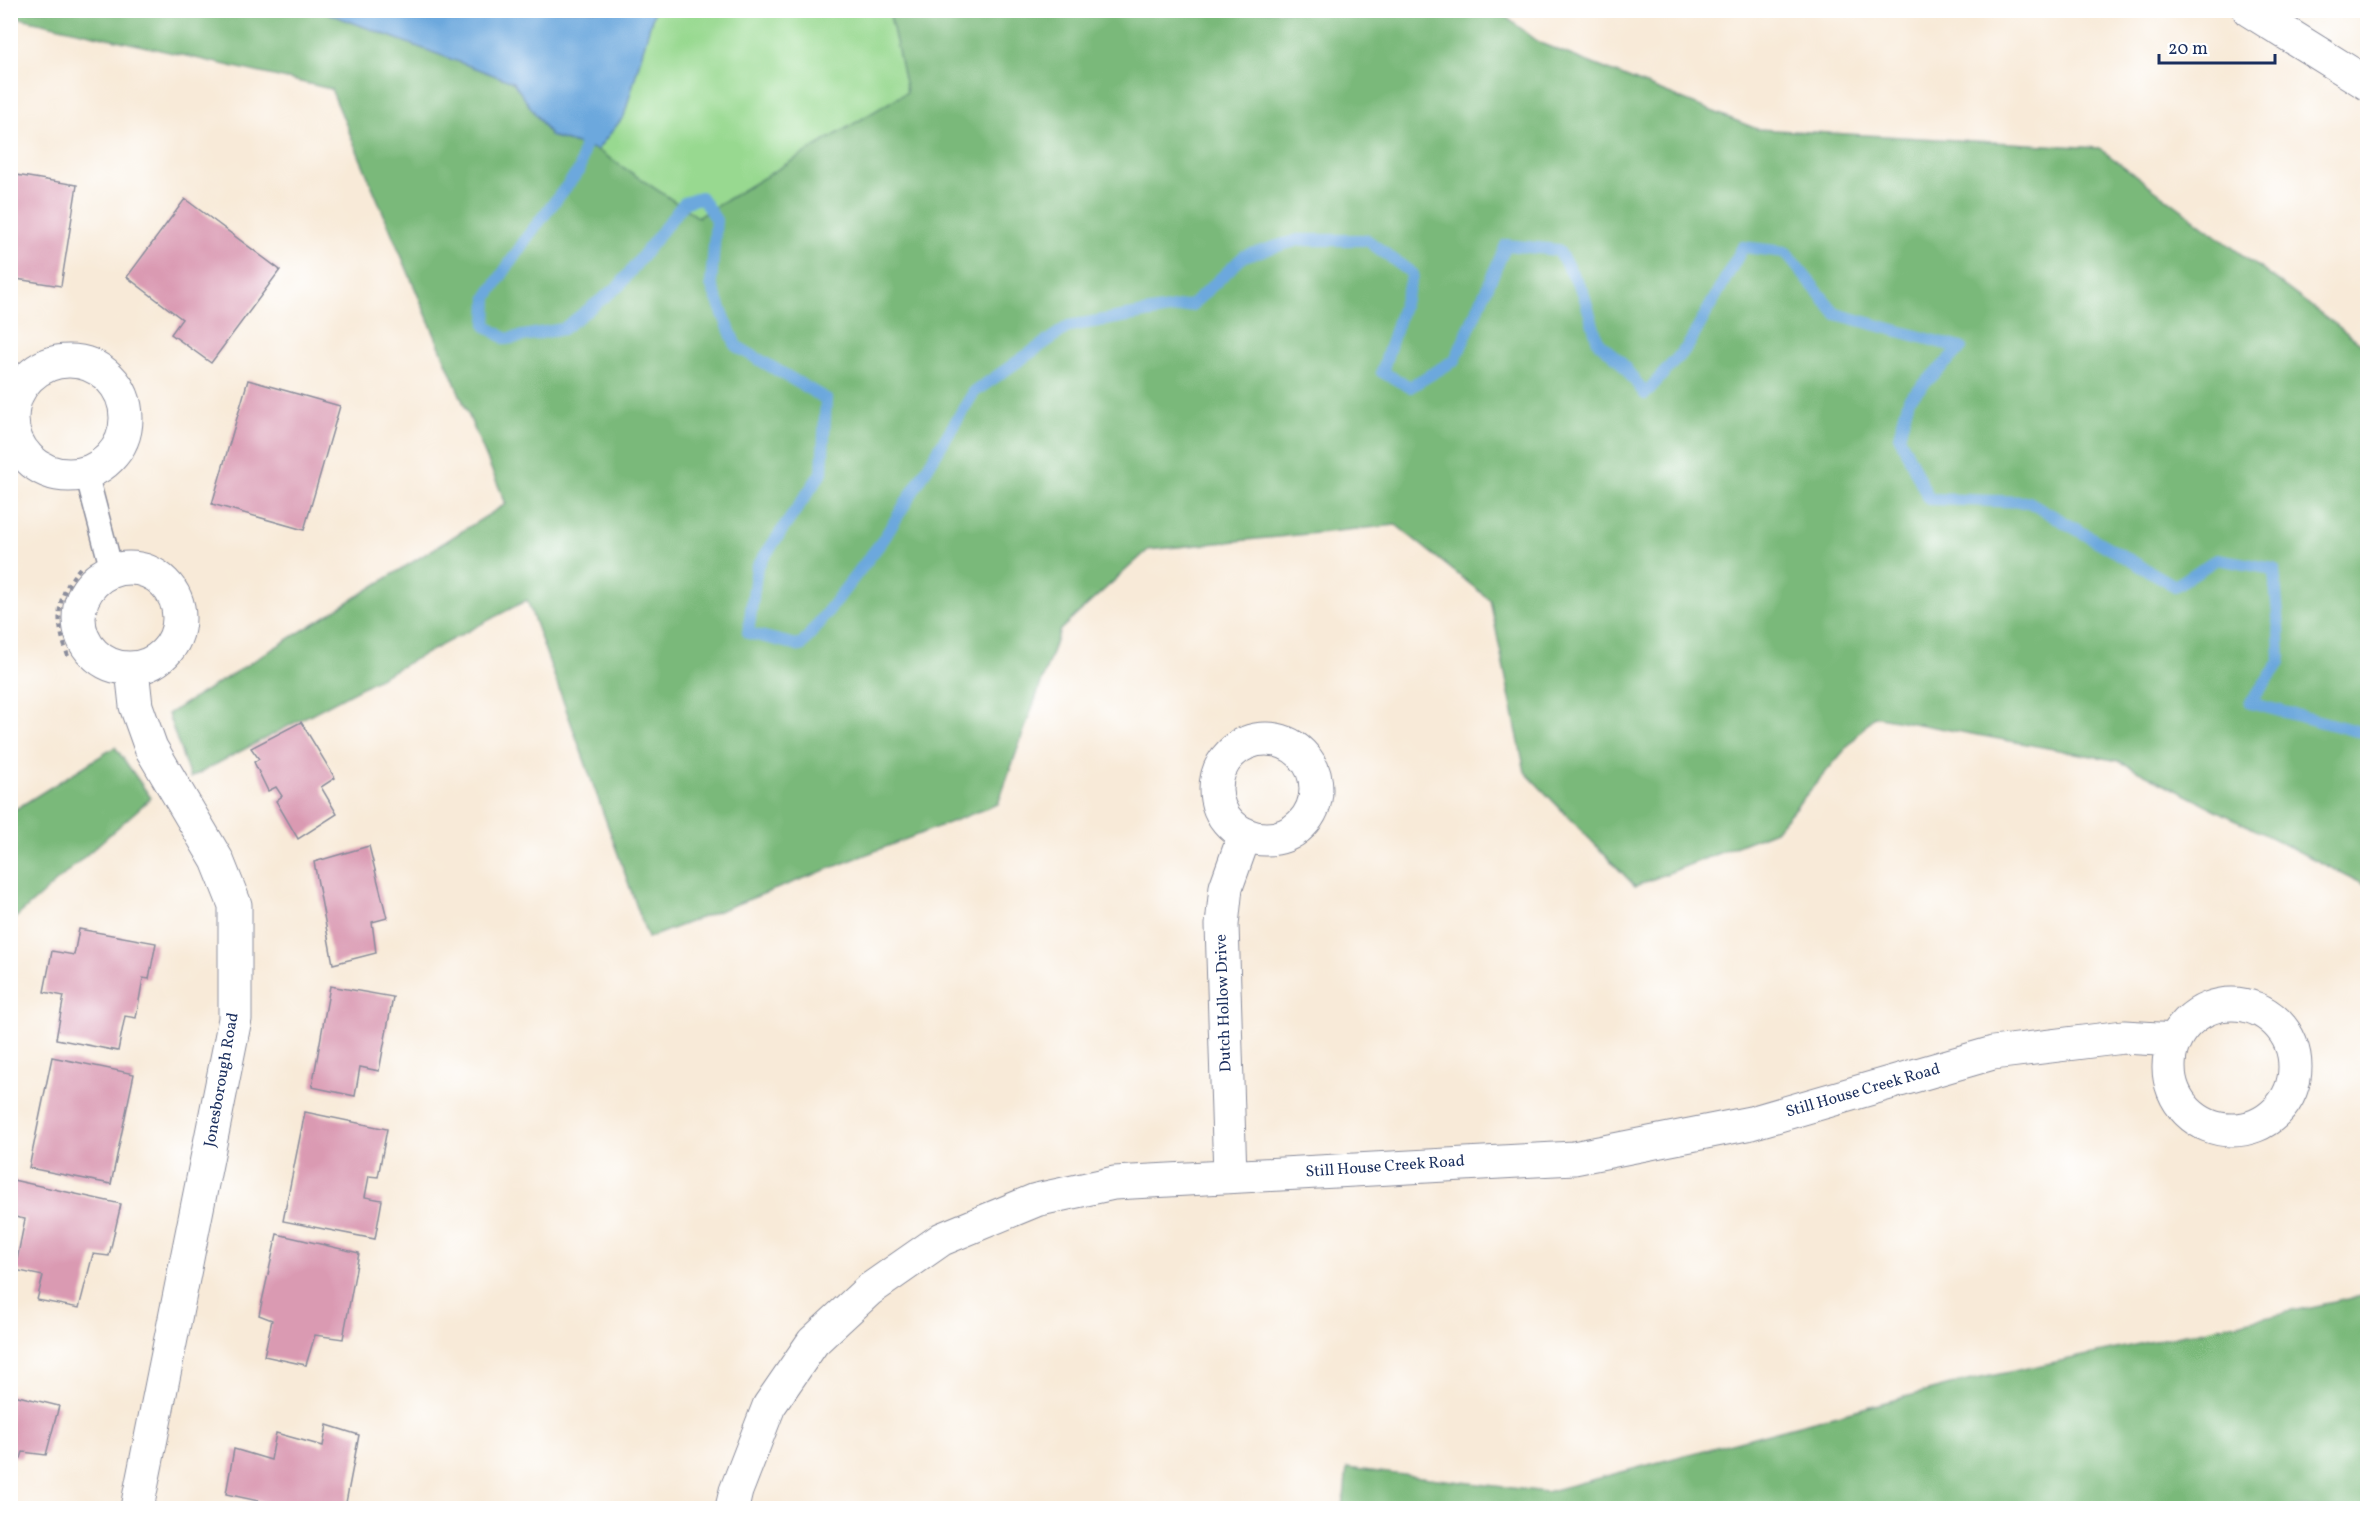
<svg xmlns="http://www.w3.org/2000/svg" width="2378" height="1519" viewBox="0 0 2378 1519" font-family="Vollkorn,serif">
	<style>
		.green { fill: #98d990; stroke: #5a8477; stroke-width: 1.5 }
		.forest { fill: #7ab97a; stroke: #4a746c; stroke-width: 1.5 }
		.water { fill: #6ca8dd; stroke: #446c9e; stroke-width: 1.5 }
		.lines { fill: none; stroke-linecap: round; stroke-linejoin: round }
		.stream { stroke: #6ca8dd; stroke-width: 12 }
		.building { fill: #da9ab2 }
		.service-casing { stroke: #8a8c9b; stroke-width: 25 }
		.minor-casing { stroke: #8a8c9b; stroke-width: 35 }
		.path { stroke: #8a8c9b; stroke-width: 4; stroke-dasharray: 4.5 4.5; stroke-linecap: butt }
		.service { stroke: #fff; stroke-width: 22 }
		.minor { stroke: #fff; stroke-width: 33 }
		.labels { text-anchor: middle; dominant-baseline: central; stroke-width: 6; stroke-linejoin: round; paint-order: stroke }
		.street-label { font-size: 16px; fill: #1b2f5e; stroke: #fff }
	</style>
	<rect width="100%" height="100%" fill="#fff"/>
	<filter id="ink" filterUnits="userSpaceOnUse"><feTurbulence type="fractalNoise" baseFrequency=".0167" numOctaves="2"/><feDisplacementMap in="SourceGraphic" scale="12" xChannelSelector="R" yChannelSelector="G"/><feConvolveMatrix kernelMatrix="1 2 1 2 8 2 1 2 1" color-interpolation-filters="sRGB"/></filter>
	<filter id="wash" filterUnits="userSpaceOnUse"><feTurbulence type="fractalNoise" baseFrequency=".008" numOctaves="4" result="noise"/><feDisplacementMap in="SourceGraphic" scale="24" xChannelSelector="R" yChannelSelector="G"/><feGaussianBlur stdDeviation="1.35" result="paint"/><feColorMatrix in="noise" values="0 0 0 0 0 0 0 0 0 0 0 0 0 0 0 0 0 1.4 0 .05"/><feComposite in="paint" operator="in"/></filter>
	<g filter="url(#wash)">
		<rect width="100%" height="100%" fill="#f8ead8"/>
		<path class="green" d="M654,11H889L908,92L698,217L597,150L624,116Z"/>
		<path class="forest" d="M11,10L322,11L513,82L551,136L597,150L698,217L907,92L889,10L1498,11L1540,43L1757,129L2099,148L2367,348V886L2119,761L1874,716L1775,831L1635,886L1525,772L1490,600L1396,525L1148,550L1060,630L998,804L648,938L527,600L190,778L168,714L506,504L331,89L11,16Z
			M115,747L151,798L14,919L11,972V812Z
			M2367,1295V1508H1343L1347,1468L1546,1492L1958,1383Z"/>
		<path class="water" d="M322,11L654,10V11L624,116L597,150L551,136L513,82Z"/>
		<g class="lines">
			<path class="stream" d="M584,146L580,169L528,236L487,297L486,326L506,339L563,329L619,286L684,203L701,197L716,220L711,284L736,346L826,399L822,472L757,567L748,633L801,646L883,540L974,392L1069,326L1192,305L1244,256L1298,240H1367L1413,274L1382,372L1410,387L1455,360L1506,245L1558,250L1583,292L1598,342L1619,360L1645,394L1688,346L1743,247L1785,252L1836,314L1961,348L1909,399L1899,436L1929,499L2029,502L2175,586L2217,559L2274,569L2279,628L2280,662L2250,703L2368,734"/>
		</g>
		<g id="blocks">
			<path class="building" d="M10,174L77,185L61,286L10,278Z
				M185,199L280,270L211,363L171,334L182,319L127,277Z
				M248,380L340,406L304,530L212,504Z
				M301,722L335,778L321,787L337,814L298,839L276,801L282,796L276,787L268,791L254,762L259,759L251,748Z
				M369,846L387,918L372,922L376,953L333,964L314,862Z
				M79,929L156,943L149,979L143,978L136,1018L125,1016L118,1051L56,1039L64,996L44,992L52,951L74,955Z
				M330,986L393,997L379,1071L360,1067L355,1096L312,1087Z
				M52,1057L134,1074L111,1184L29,1168Z
				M305,1112L387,1129L378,1177L369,1176L365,1197L382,1200L375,1239L283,1221Z
				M13,1180L121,1204L109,1256L93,1254L79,1308L37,1300L43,1276L15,1270L25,1219L10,1216Z
				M277,1234L359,1253L343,1339L315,1335L306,1365L264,1356L272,1320L259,1315Z
				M10,1394L59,1406L46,1455L23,1452L21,1458L10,1456Z
				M327,1425L359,1435L345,1508H290L226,1494L234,1449L271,1460L276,1433L323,1446Z"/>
		</g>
	</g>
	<g filter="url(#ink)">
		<use href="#blocks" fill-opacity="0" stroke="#8a8c9b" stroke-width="1.5"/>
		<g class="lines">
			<g class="service-casing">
				<path id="service" d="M86,472L112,571"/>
			</g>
			<g class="minor-casing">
				<path id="minor" d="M2249,10L2368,84
					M12 418a57 57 0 1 1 114 0a57 57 0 1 1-114 0Z
					M79 618a50 50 0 1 1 100 0a50 50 0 1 1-100 0Z
					M132,669L136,706L151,748L217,860L235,905V1019L137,1508
					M1216 789a50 50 0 1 1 100 0a50 50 0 1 1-100 0Z
					M2169 1067a63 63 0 1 1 126 0a63 63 0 1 1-126 0Z
					M1230,1175L1222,925L1226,887L1245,834
					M732,1508L736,1491L769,1406L813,1342L869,1290L942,1239L1036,1200L1114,1183L1574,1158L1751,1123L1993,1053L2124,1037L2175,1040"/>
			</g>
			<path class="path" d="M10,459L41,481L57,484
				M68,656C55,620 55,597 80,568"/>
			<use href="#service" class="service"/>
			<use href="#minor" class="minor"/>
		</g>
	</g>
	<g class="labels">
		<g class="street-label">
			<text transform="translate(1224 1003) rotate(-92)">Dutch Hollow Drive</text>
			<text transform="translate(222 1080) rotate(-80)">Jonesborough Road</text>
			<text transform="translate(1863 1091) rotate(-16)">Still House Creek Road</text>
			<text transform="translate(1385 1167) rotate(-4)">Still House Creek Road</text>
		</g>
	</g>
	<rect width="2378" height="1519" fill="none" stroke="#fff" stroke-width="36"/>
	<path d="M2159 54v9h116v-9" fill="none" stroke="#1b2f5e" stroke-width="3"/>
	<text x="2168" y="54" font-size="18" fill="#1b2f5e" stroke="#ffffff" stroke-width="4.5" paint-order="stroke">20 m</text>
</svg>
